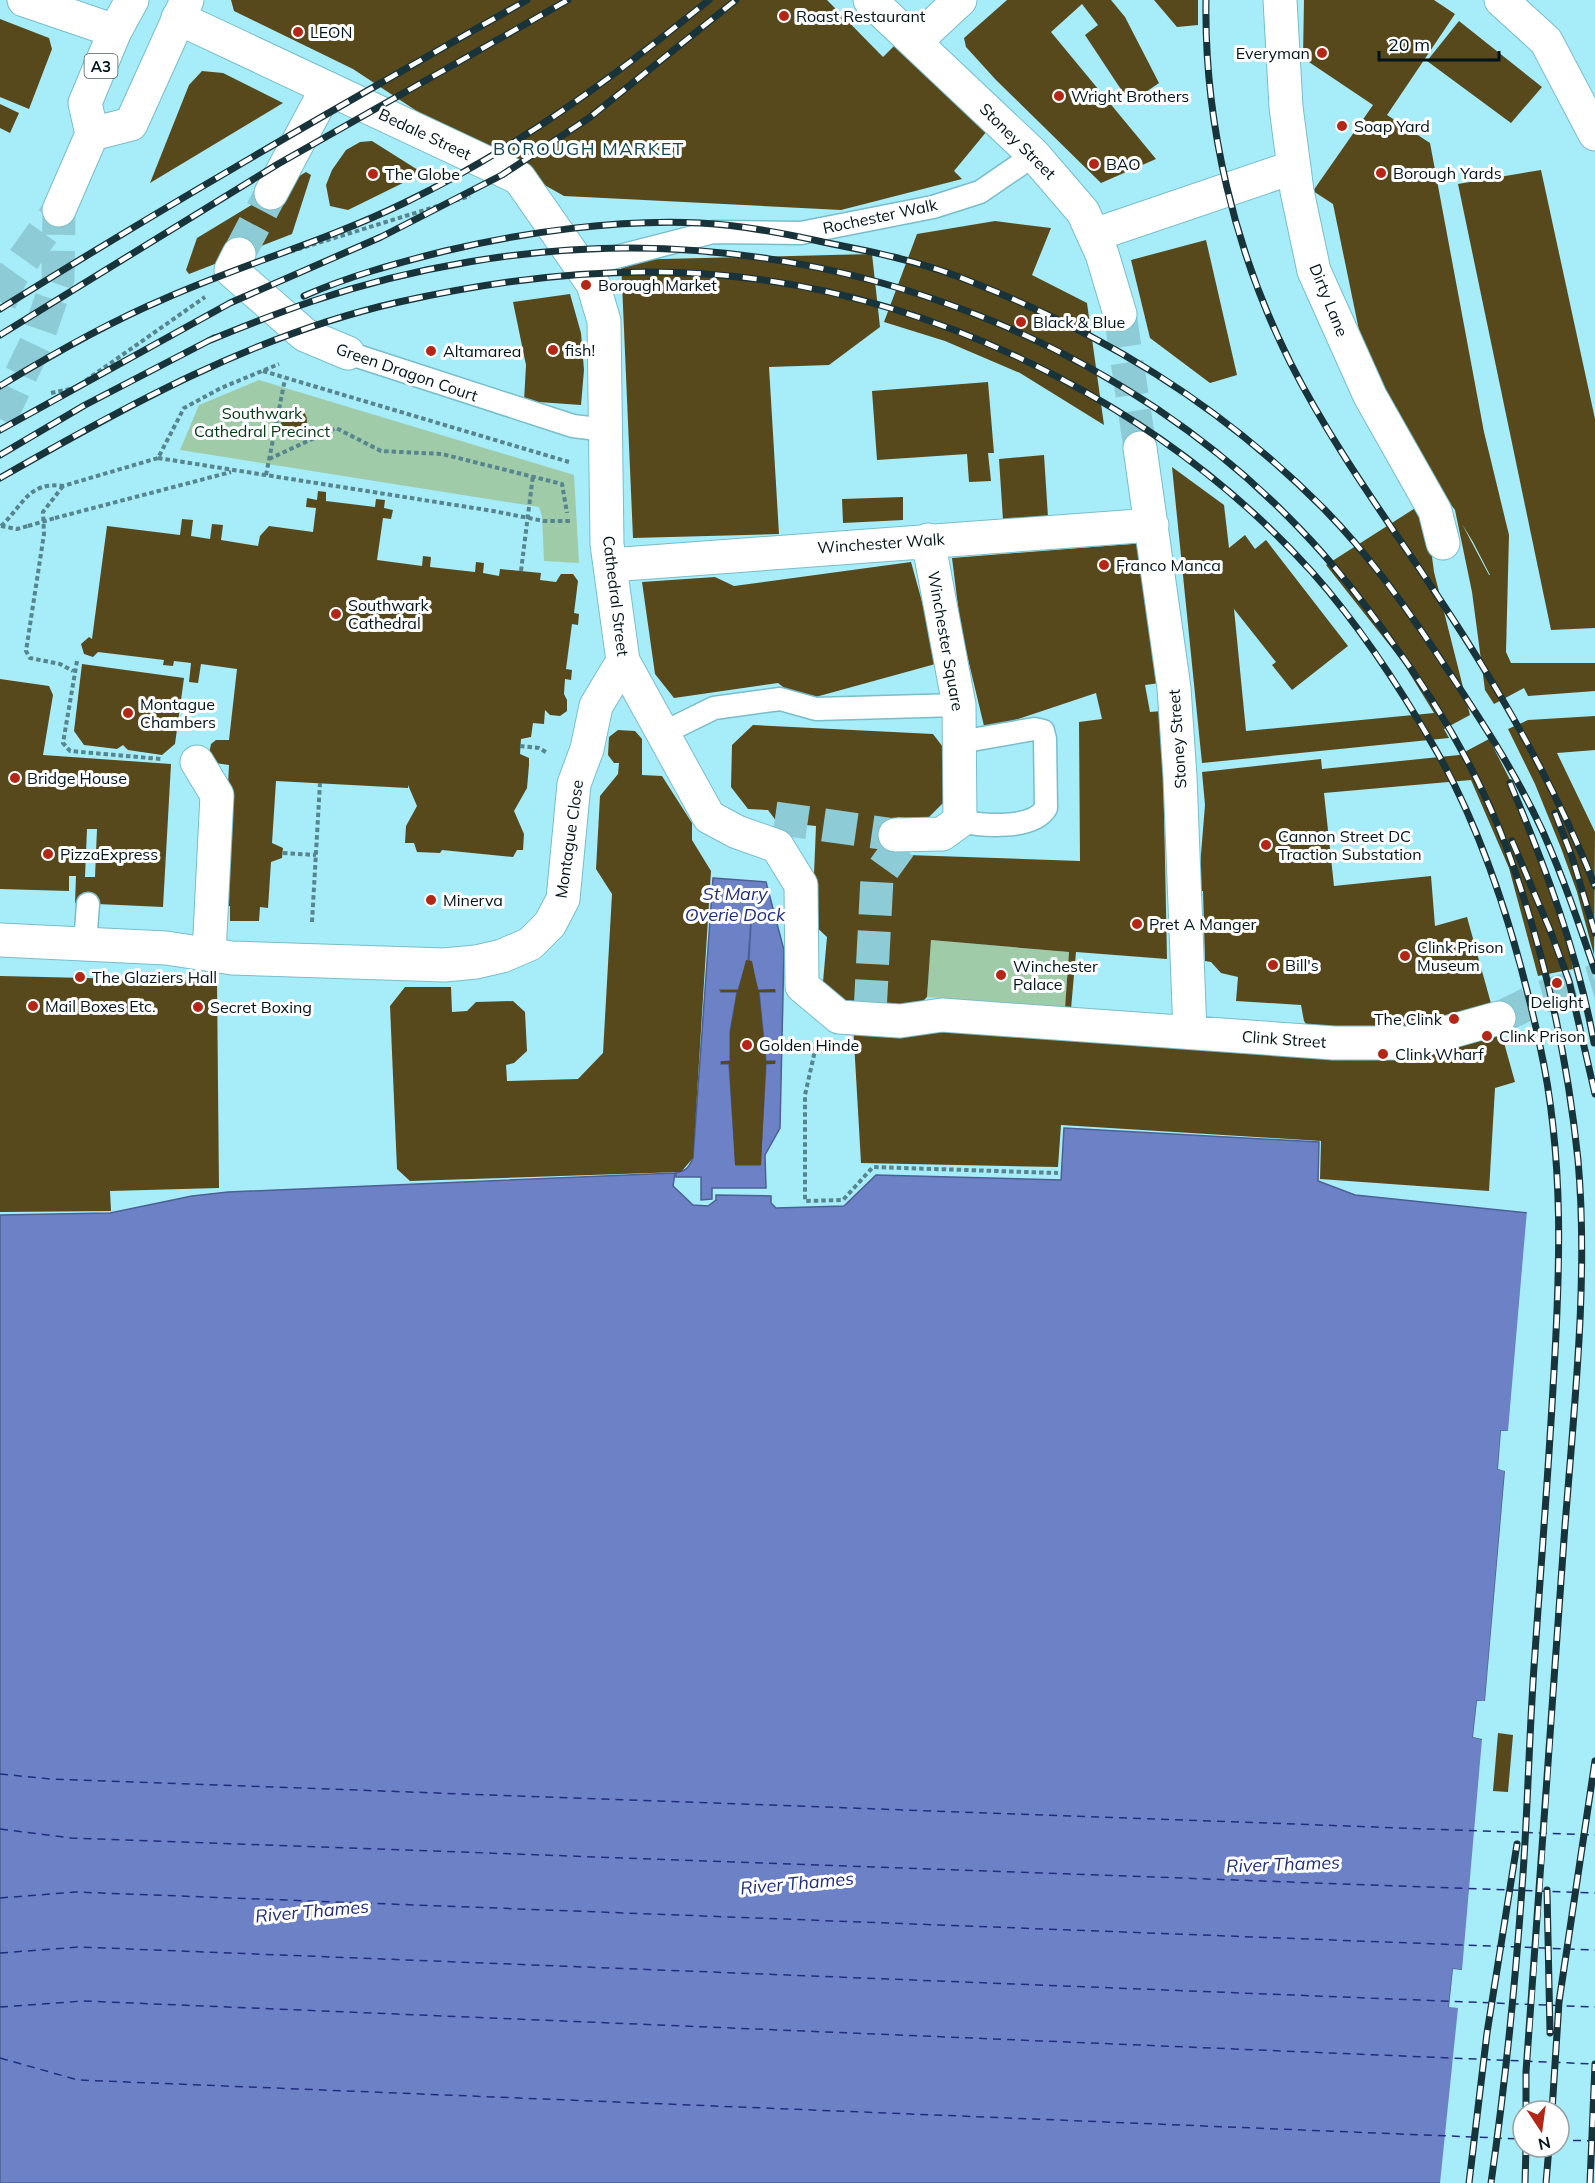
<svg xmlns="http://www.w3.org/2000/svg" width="1595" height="2183" viewBox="0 0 1595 2183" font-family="Mulish,sans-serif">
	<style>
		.green { fill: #a0cba9 }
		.water { fill: #6d81c7; stroke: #4c6093; stroke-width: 1.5; fill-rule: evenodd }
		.pier { fill: #a6ecf9; fill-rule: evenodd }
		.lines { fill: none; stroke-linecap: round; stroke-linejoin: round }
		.ferry { stroke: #212e7f; stroke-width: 1.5; stroke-dasharray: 8 6; stroke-linecap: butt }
		.building { fill: #58491d; fill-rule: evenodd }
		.pedestrian-tunnel { stroke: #8dccd7; stroke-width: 33; stroke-dasharray: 33 16; stroke-linecap: butt }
		.minor-tunnel { stroke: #8dccd7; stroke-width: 33; stroke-dasharray: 33 16; stroke-linecap: butt }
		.primary-tunnel { stroke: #8dccd7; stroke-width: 33; stroke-dasharray: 33 16; stroke-linecap: butt }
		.service-casing { stroke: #79bdca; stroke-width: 25 }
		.pedestrian-casing { stroke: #79bdca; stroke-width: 35 }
		.minor-casing { stroke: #79bdca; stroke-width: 35 }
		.primary-casing { stroke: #79bdca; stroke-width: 35 }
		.path { stroke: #57858e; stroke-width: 4; stroke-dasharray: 4.5 3; stroke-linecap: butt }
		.service { stroke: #fff; stroke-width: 22 }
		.pedestrian { stroke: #fff; stroke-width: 33 }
		.minor { stroke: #fff; stroke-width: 33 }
		.primary { stroke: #fff; stroke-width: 33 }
		.rail-casing { stroke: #183339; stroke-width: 7 }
		.rail { stroke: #fff; stroke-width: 4.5; stroke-dasharray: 14; stroke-linecap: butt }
		.path-bridge { stroke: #57858e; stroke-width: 4; stroke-dasharray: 4.5 3; stroke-linecap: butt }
		.poi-dot { fill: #b42615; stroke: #fff; stroke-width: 2 }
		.labels { text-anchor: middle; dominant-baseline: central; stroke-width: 6; stroke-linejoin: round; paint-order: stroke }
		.shield { fill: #fff; stroke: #4c5a5e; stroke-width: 1.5 }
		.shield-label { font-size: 15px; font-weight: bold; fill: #001419 }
		.poi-label { font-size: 16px; fill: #001419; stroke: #fff; text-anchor: start }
		.street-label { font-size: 16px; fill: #001419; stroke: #fff }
		.park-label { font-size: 16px; fill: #003916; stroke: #fff }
		.neighbourhood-label { font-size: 18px; letter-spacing: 1.5px; fill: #114851; stroke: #fff }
		.water-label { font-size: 18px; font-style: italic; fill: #212e7f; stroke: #fff }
	</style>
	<rect width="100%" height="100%" fill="#a6ecf9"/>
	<path class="green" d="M259,380L574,475L579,563L544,561L542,516L539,507L180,450L199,405Z
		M931,940L1069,952L1065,1008L927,997Z"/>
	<path class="water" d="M713,878L766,882L784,950L780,1128L765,1155L766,1188H712V1199L701,1200V1177H676V1172C686,1172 689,1167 693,1158ZM751,921L749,960L758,990H775V992H759L766,1061H775V1063L766,1064L760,1165H736L729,1064H721V1062L730,1061V1032L737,992H721L720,990H738L748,961Z
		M1064,1128L1319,1142L1318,1181L1355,1195L1595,1220V1440L1501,1431L1498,1469L1505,1470L1485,1702L1477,1701L1473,1737L1482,1739L1595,1984L1453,1969L1449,2006L1595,2022V2183H0V1215L110,1213L192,1196L228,1192L675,1173L673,1186L693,1205L708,1206L716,1200V1195L771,1196V1203L776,1208L844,1206L876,1175L1061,1180ZM1523,2111H1559V2147H1523Z"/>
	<path class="pier" d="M1527,1210L1595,1217V1443L1504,1434L1501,1467L1595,1475V1714L1480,1704L1477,1735L1595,1746V1987L1456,1973L1453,2004L1595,2019V2183H1440L1458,2008L1449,2007L1453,1969L1462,1970L1482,1739L1473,1737L1477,1701H1485L1505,1471L1498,1469L1501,1431H1508ZM1523,2111H1559V2147H1523Z"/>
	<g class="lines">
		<path class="ferry" d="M0,1774L51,1779L1595,1835
			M0,1829L71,1838L1595,1893
			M0,1898L75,1892L1595,1950
			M0,1953L79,1947L1595,2007
			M0,2007L83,2001L1595,2064
			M0,2058L78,2080L1523,2139
			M1559,2140L1595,2141"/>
	</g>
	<path class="building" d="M231,0H827L883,57L897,43L987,131L954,171L962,179L841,210L564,196L441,127L353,69L234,11Z
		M1007,0H1111L1125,17L1159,83L1130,103L1085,35L1098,25L1082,4L1051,32L1156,159L1101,183L996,80L966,47L964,38Z
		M1154,0H1198V25L1177,27Z
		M1304,0H1434L1455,14L1387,115L1430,143L1484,432L1509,535L1506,652L1511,663H1595V691L1528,696L1524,688L1494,704L1485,690L1472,592L1455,510L1427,473L1372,366L1360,335L1333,204L1313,191L1373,105L1303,58ZM1462,524L1473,542L1490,575H1489Z
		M0,19L49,38L52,49L29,109L0,97Z
		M1459,21L1542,87L1511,123L1427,61Z
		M202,71L223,73L283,103L150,183L189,85Z
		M0,104L19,113L10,133L0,128Z
		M372,141L418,170L413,178L348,210L330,206L326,185L332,170L346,150L360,142Z
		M1541,170L1595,419V628L1551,630L1458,184Z
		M306,172L311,175L292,234L189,274L186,270L197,238Z
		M995,221L1051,228L1032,275L1087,303L1104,425L1020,373L945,341L884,322L917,234Z
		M1206,240L1237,375L1210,383L1150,338L1131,260Z
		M872,254L880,327L829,365L769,367L779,534L633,538L621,260Z
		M570,294L581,333L584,370L581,405L524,401L526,365L513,302Z
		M988,382L994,453H988L991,481L969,482L967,454L877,460L872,391Z
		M281 421a13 13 0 1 1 26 0a13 13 0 1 1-26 0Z
		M1044,455L1048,517L1003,520L999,459Z
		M1172,467L1224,505L1229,548L1245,535L1255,549L1266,540L1348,646L1292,690L1272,665L1276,662L1234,609L1246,731L1434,713L1402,661L1326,565L1420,505L1426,512L1434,572L1470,715L1444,729L1449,738L1202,763Z
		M318,491L326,492V501L375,507L376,499L385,500L384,508L393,510L391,519L383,518L377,560L422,566L423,556L431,557L430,567L475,572L476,562L484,563L483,573L499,576L500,569L521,571L541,573L540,580L556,582L561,574H573L578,581L574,613L579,614L578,625L572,624L566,669L572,670L571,680L565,679L564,694L567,700V711L560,716L550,715L545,710L544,724L533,723L531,737L521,739L520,754L529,758V765L527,788L514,811L524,834L523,850H517L513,857L442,850L440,853L417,852L414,843H405L406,826L417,806L408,785V788L276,781L272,843L283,848L282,858L271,862L268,908L260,907L259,921H230V906H222L229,765L215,763L209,754L211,744L216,740H229L237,669L201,664L198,683L189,682L191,663L174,661L173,666L163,665L164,660L98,652L93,657L84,654L81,644L89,637L92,639L107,526L180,535L182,519L193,520L191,536L210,539L212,524L223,525L221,540L258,546L260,536L269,526L313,532L316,508L306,507L307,498L317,500Z
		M903,497V520L843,523L842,499Z
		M1144,543L1160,683L1145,685L1150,712L1162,711L1167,959L1076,952L1071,1009L1065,1008L1069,952L931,940L927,997L910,1014L870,1013L822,993L827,937L812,923L816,826L777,822L768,810L748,809L731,787L732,745L753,725L933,734L946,751L943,803L926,820L897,817L894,845L907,846V855L1080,861L1079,722L1102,719L1096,693L985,730L961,630L952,558Z
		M911,562L939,663L801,701L778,683L674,698L655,674L642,582L715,577L734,586Z
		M82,664L184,678L175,744L162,755L128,750L123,745L117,749L84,745L74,731Z
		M0,679L49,686L53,695L43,755L171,764L163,907L75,903L76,876H69V891L0,889ZM87,829H97L95,877H85Z
		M1595,716V750L1557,753L1595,832L1594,955L1577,892L1561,848L1535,784L1508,729L1528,720Z
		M618,730L635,731L642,739V775L662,776L692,823V840L711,871L693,1158L681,1172L410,1181L397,1169L390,1006L405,987H451L452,1012L467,1011L476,1002L513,1001L525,1012L527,1051L514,1063L506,1065L507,1081L578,1079L603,1053L612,894L596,869L600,796L618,774L619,763H614L608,755L609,737Z
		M1489,739L1522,803L1545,863L1563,918L1573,969L1538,976L1509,868L1471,780L1324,793L1334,886L1431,876L1435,926L1467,917L1492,1007L1411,1029L1311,1031L1304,1021L1301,1005L1236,1001L1238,977L1221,973L1211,962L1205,961L1203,891H1198L1205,805L1202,772L1321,759L1322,769L1459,755Z
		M746,960L752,961L758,990L775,989V992H759L766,1061H775V1064H766L761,1165H735L729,1064H721V1061H730V1032L737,992H721L720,990H738Z
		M0,976L217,981L219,1188L110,1191L111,1211L0,1212Z
		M853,1024L1501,1032L1515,1082L1495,1088L1489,1191L1320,1179L1321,1141L1061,1125L1058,1167L861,1163Z
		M1498,1733L1513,1735L1508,1792L1493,1791Z"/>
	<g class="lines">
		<path class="pedestrian-tunnel" d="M239,254L271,193
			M1499,1018L1542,997L1595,981"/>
		<path class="minor-tunnel" d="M1120,314L1140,448
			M775,818L895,835
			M870,1013L877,878L900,846"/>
		<path class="primary-tunnel" d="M0,302L11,277L59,210
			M0,419L36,343L58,279L59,210"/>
		<g class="service-casing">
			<path id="service" d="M581,266L713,232L801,233L933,207L980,192L1034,155
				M348,353L573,426L606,430
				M661,734L714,708L780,699L816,709L959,705
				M960,821C982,826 1033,830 1046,808L1045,739L1043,731L1034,729L960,742
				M85,944L88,904"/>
		</g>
		<g class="pedestrian-casing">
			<path id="pedestrian" d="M1280,0L1286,107L1297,191L1314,271L1370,396L1435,511L1443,543
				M271,193L327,88
				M1094,235L1294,167
				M239,254L231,270L305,335L348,353
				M197,762L217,795L209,954"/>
		</g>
		<g class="minor-casing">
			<path id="minor" d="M24,0L115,31
				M870,0L1034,155L1083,212L1102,254L1120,314
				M1501,0L1546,41L1595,134
				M178,18L519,178L593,284L604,321L607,544L623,661L709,817L737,832L777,846L801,885L802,986L839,1017L900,1021L942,1015L1334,1043H1410L1499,1018
				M915,42L960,0
				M1140,448L1174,688L1180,777L1190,1032
				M610,565L1152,525
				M895,835L942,834L960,821L959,705L928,540
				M0,940L166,948L232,958L444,965L476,962L502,956L530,944L550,924L563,899L574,784L587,749L596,706L623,661"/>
		</g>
		<g class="primary-casing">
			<path id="primary" d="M92,134L131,124L187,0
				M59,210L92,134L85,103L115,31L132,0"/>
		</g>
		<path class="path" d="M276,256L470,196
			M263,371L569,462
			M51,393L75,388L205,297
			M158,458L493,511L544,521H570
			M269,459L336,428L381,451L442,454L562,484L567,513
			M266,475L285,379
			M63,486L43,512L44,534L26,651L30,658L60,664L73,671
			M55,518L231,472
			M1,526C23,506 28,481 63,486L158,458L184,408L221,388L279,364
			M1,526L17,529L28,526
			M521,571L533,475
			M77,661L63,743L70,751L161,759
			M520,746L539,748L546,752
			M283,853L316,855
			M312,922L320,783
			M816,1046L805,1095V1201L843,1200L873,1167L1058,1173"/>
		<use href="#service" class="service"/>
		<use href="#pedestrian" class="pedestrian"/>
		<use href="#minor" class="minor"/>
		<use href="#primary" class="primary"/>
		<g class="rail-casing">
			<path id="rail" d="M1206,0C1204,124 1235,252 1290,362C1342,465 1415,556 1475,654C1521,728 1563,805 1595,886
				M304,296C349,276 397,263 445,251C524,232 619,219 700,223C741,225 783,233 823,242C868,251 915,260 959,277C1100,331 1219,403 1325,510C1368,554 1403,603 1437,654C1475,711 1514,769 1543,832C1563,877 1579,924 1595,971
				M0,309C173,201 350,100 527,0
				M0,335L278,164L568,0
				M208,341C242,327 277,313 313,301C413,267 525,248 631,248C878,249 1129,350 1300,529C1333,563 1362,600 1389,638C1436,701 1478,772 1506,846C1543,946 1567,1053 1578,1160C1589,1282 1573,1417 1564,1539C1551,1717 1540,1895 1526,2072V2111
				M0,386C53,354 107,323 164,299C243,264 326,241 404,203C515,150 614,77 709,0
				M0,430L230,303L381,237L502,175L589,118L736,0
				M0,455L85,405L214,338
				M0,478C126,406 256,334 399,302C514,276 639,263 756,279C964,307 1172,417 1312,572C1360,626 1401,689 1437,752C1486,838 1519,949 1540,1046C1565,1159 1560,1274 1553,1388C1548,1477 1541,1565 1535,1653C1529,1731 1528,1810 1522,1888C1515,1987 1505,2085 1491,2183
				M1510,783C1545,866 1578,954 1594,1043
				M1555,813L1572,857L1595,933
				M1512,841L1550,930L1569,981L1595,1094
				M1547,1890L1550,2033
				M1552,2111L1559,2002L1595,1761
				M1469,2183L1487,2033L1517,1844
				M1525,2183L1526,2147
				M1546,2183L1549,2147
				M1590,2183L1595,2064"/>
		</g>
		<use href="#rail" class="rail"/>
		<path class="path-bridge" d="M28,526L55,518"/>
	</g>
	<g class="poi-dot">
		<circle cx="784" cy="16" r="6"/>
		<circle cx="298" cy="32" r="6"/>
		<circle cx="1322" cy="53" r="6"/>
		<circle cx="1059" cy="96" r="6"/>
		<circle cx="1342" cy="126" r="6"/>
		<circle cx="1094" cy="164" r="6"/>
		<circle cx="1381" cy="173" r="6"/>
		<circle cx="373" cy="174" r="6"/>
		<circle cx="586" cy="285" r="6"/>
		<circle cx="1021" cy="322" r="6"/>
		<circle cx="553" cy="350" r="6"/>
		<circle cx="431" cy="351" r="6"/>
		<circle cx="1104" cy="565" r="6"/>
		<circle cx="336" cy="614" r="6"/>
		<circle cx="128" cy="713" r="6"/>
		<circle cx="15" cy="778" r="6"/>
		<circle cx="1266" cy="845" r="6"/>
		<circle cx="48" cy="854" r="6"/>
		<circle cx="431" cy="900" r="6"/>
		<circle cx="1137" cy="924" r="6"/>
		<circle cx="1405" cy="956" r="6"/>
		<circle cx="1273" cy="965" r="6"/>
		<circle cx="1001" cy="975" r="6"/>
		<circle cx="80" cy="977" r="6"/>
		<circle cx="1557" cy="983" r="6"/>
		<circle cx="33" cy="1006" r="6"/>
		<circle cx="198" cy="1007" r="6"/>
		<circle cx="1454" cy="1019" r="6"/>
		<circle cx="1487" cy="1036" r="6"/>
		<circle cx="747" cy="1045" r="6"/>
		<circle cx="1383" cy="1054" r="6"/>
	</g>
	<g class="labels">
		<rect class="shield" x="84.5" y="54" width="33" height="24" rx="4.5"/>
		<g class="shield-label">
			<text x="101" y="66">A3</text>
		</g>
		<g class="poi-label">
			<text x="796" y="16">Roast Restaurant</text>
			<text x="310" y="32">LEON</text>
			<text x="1310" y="53" text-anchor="end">Everyman</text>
			<text x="1071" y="96">Wright Brothers</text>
			<text x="1354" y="126">Soap Yard</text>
			<text x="1106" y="164">BAO</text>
			<text x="1393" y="173">Borough Yards</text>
			<text x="385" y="174">The Globe</text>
			<text x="598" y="285">Borough Market</text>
			<text x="1033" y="322">Black &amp; Blue</text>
			<text x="565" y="350">fish!</text>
			<text x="443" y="351">Altamarea</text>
			<text x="1116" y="565">Franco Manca</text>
			<text x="348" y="605">Southwark<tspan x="348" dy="18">Cathedral</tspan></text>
			<text x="140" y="704">Montague<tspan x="140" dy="18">Chambers</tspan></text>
			<text x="27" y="778">Bridge House</text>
			<text x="1278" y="836">Cannon Street DC<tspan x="1278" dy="18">Traction Substation</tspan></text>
			<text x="60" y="854">PizzaExpress</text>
			<text x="443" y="900">Minerva</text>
			<text x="1149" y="924">Pret A Manger</text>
			<text x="1417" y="947">Clink Prison<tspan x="1417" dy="18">Museum</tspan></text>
			<text x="1285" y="965">Bill's</text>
			<text x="1013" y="966">Winchester<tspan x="1013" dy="18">Palace</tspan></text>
			<text x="92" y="977">The Glaziers Hall</text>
			<text x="1557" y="1002" text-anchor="middle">Delight</text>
			<text x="45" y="1006">Mail Boxes Etc.</text>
			<text x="210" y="1007">Secret Boxing</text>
			<text x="1442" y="1019" text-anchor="end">The Clink</text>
			<text x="1499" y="1036">Clink Prison</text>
			<text x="759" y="1045">Golden Hinde</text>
			<text x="1395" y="1054">Clink Wharf</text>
		</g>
		<g class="street-label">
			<text transform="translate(425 134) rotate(25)">Bedale Street</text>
			<text transform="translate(1018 141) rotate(45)">Stoney Street</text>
			<text transform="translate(880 216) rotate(-12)">Rochester Walk</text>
			<text transform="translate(1329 300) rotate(68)">Dirty Lane</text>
			<text transform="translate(407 372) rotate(19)">Green Dragon Court</text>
			<text transform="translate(881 543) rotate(-4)">Winchester Walk</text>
			<text transform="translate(616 596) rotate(83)">Cathedral Street</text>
			<text transform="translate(946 641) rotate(80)">Winchester Square</text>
			<text transform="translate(1177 739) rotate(-94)">Stoney Street</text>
			<text transform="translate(569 839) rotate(-82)">Montague Close</text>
			<text transform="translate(1284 1039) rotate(4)">Clink Street</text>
		</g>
		<g class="park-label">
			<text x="262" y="413">Southwark<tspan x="262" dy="18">Cathedral Precinct</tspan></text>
		</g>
		<g class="neighbourhood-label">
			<text x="589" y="148">BOROUGH MARKET</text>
		</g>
		<g class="water-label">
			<text x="735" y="893">St Mary<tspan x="735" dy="21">Overie Dock</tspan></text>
			<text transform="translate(1283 1864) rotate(-2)">River Thames</text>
			<text transform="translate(797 1883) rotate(-5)">River Thames</text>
			<text transform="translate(312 1911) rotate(-5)">River Thames</text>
		</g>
	</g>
	<g transform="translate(1541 2129) rotate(167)"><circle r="28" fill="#ffffff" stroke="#99a1a3" stroke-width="1.5"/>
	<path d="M0-4.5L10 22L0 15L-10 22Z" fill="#b42615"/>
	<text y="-9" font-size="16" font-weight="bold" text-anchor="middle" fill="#001419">N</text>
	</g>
	<path d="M1379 51v9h120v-9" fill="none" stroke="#001419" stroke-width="3"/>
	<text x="1388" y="51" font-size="18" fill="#001419" stroke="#ffffff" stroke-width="4.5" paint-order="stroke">20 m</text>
</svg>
